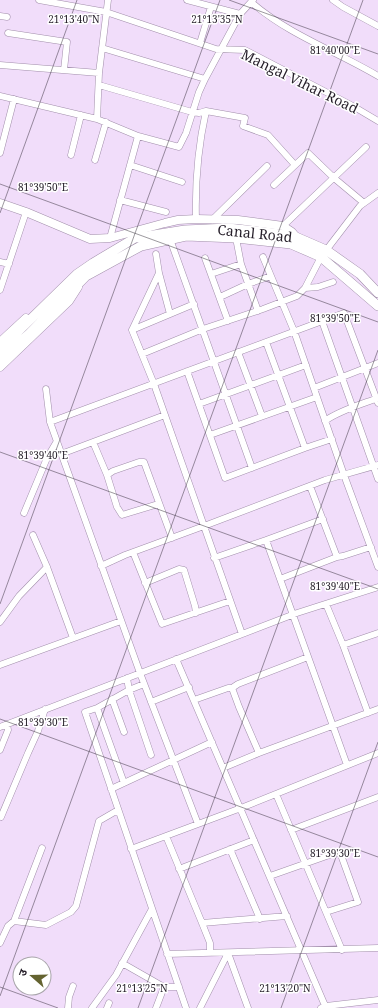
<svg xmlns="http://www.w3.org/2000/svg" width="378" height="1008" viewBox="0 0 378 1008" font-family="'Noto Serif','Noto Sans Devanagari',serif">
	<style>
		.lines { fill: none; stroke-linecap: round; stroke-linejoin: round }
		.minor-casing { stroke: #a28fab; stroke-width: 7 }
		.tertiary-casing { stroke: #a28fab; stroke-width: 9 }
		.secondary-casing { stroke: #a28fab; stroke-width: 10 }
		.minor { stroke: #fff; stroke-width: 6 }
		.tertiary { stroke: #fff; stroke-width: 8 }
		.secondary { stroke: #fff; stroke-width: 9 }
		.ticks { fill: none; stroke: #261f2a; stroke-width: 1; stroke-opacity: 0.45 }
		.labels { text-anchor: middle; dominant-baseline: central; stroke-width: 3; stroke-linejoin: round; paint-order: stroke }
		.street-label { font-size: 14px; fill: #261f2a; stroke: #fff }
		.ticks-label { font-size: 10px; text-anchor: middle; fill: #261f2a; stroke: #fff; stroke-width: 3; stroke-linejoin: round; paint-order: stroke }
	</style>
	<rect width="100%" height="100%" fill="#f1ddfa"/>
	<g class="lines">
		<g class="minor-casing">
			<path id="minor" d="M39,0L106,12L216,49L245,50L351,105L378,121
				M187,0L240,14
				M333,0L343,7L378,26
				M251,2C289,35 336,51 378,76
				M0,16L7,17
				M8,33L67,42L64,70
				M200,43L210,10
				M102,48L205,79
				M0,65L99,73
				M99,85L192,112L199,113L206,111C198,147 195,182 196,219
				M0,96L97,119L138,136L110,238
				M206,111L245,118L243,126L268,135L295,165
				M97,119L99,73L108,0
				M138,136L179,147L186,133L199,92L205,79L240,14L253,0
				M0,153L14,99
				M71,155L81,115
				M95,160L106,122
				M130,165L182,182
				M274,185L308,153L334,178L364,203
				M120,200L166,212
				M212,220L267,166
				M283,226L366,147
				M236,238L241,264L258,311
				M170,239L252,468
				M156,254L159,273L132,330L154,384L242,634
				M263,257L294,331L344,475L378,567
				M205,258L228,321
				M0,262L9,264
				M159,273L170,314
				M211,274L241,264
				M305,288L318,287L333,282
				M0,290L26,212
				M220,297L248,284L271,276
				M322,321L378,479
				M132,330L194,304
				M266,342L305,448
				M238,352L262,416
				M142,354L203,329L263,309L297,296L305,288L321,257L360,206L378,193
				M187,371L225,478L305,448L332,439
				M314,388L378,363
				M46,389L50,422
				M199,404L306,365
				M325,421C338,411 362,404 378,398
				M210,435L317,397
				M93,442L107,475L117,507L122,515L158,504
				M61,454L165,415
				M107,475L113,471L139,462H144L172,538
				M310,486L337,557
				M24,513L47,458L57,441
				M33,535L47,567L73,638
				M266,540L347,765
				M133,552L162,624L230,601
				M214,558L266,540L323,519
				M101,566L125,555L204,526L325,480L378,465
				M280,579L337,557L343,556L371,547
				M145,583L179,569L184,570L195,606L196,613
				M326,604L343,645L368,713
				M0,622L19,596L47,567
				M343,645L378,633
				M176,659L326,1008
				M0,665L121,621
				M144,684L129,690L151,755
				M232,688L239,707L259,753
				M112,699L124,732
				M194,700L228,688H232L238,684L308,657
				M151,702L189,687
				M97,708L129,690L127,678
				M0,727L297,613L378,587
				M0,750L8,730L7,724
				M223,768L259,753L378,709
				M124,783L97,708L85,712L186,1008
				M111,789L212,742
				M276,794L342,950
				M1,817L28,753L38,731L45,709
				M198,824L140,673L50,422L344,313L378,403
				M291,830L378,797
				M166,836L202,923L210,943V953
				M131,849L241,808L378,753
				M230,849L260,919
				M179,869L254,840
				M270,876L338,852L341,855L358,902L326,912
				M14,921L46,925L71,912L76,906L99,821L118,810
				M202,923L287,916
				M0,943L8,926L14,921L42,848
				M167,954L378,948
				M122,963L164,987H179
				M68,1008L69,997L73,986
				M92,1008L116,975L152,909
				M107,1008L109,1003
				M156,1008L164,987
				M200,1008L228,953L248,1008
				M321,1008L326,1006L378,1000"/>
		</g>
		<g class="tertiary-casing">
			<path id="tertiary" d="M0,203L26,212L90,239L110,238L165,223L178,220L196,219L238,220L283,226L292,232L296,237
				M0,342L26,318
				M0,367L69,301L78,287"/>
		</g>
		<g class="secondary-casing">
			<path id="secondary" d="M0,349L77,274L93,263L135,238L185,230L228,228L273,233L296,237L326,250L360,274L378,293
				M0,359L29,334L86,276L141,246L186,236L236,238L291,244L321,257L378,306"/>
		</g>
		<use href="#minor" class="minor"/>
		<use href="#tertiary" class="tertiary"/>
		<use href="#secondary" class="secondary"/>
	</g>
	<path class="ticks" d="M229,0L378,54M0,184L378,322M0,213L77,0M0,452L378,589M0,604L220,0M0,719L378,857M0,987L58,1008M0,996L363,0M138,1008L378,350M281,1008L378,742"/>
	<g class="labels">
		<g class="street-label">
			<text transform="translate(300 81) rotate(26)">Mangal Vihar Road</text>
			<text transform="translate(255 233) rotate(6)">Canal Road</text>
		</g>
	</g>
	<g class="ticks-label">
		<text x="74" y="23">21°13'40"N</text>
		<text x="217" y="23">21°13'35"N</text>
		<text x="335" y="54">81°40'00"E</text>
		<text x="43" y="191">81°39'50"E</text>
		<text x="335" y="322">81°39'50"E</text>
		<text x="43" y="459">81°39'40"E</text>
		<text x="335" y="590">81°39'40"E</text>
		<text x="43" y="726">81°39'30"E</text>
		<text x="335" y="857">81°39'30"E</text>
		<text x="142" y="992">21°13'25"N</text>
		<text x="285" y="992">21°13'20"N</text>
	</g>
	<g transform="translate(32 976) rotate(290)"><circle r="19" fill="#ffffff" stroke="#a8a5aa"/>
	<path d="M0-3L7 15L0 10L-7 15Z" fill="#646330"/>
	<text y="-6" font-size="11" font-weight="bold" text-anchor="middle" fill="#261f2a">उ</text>
	</g>
</svg>
